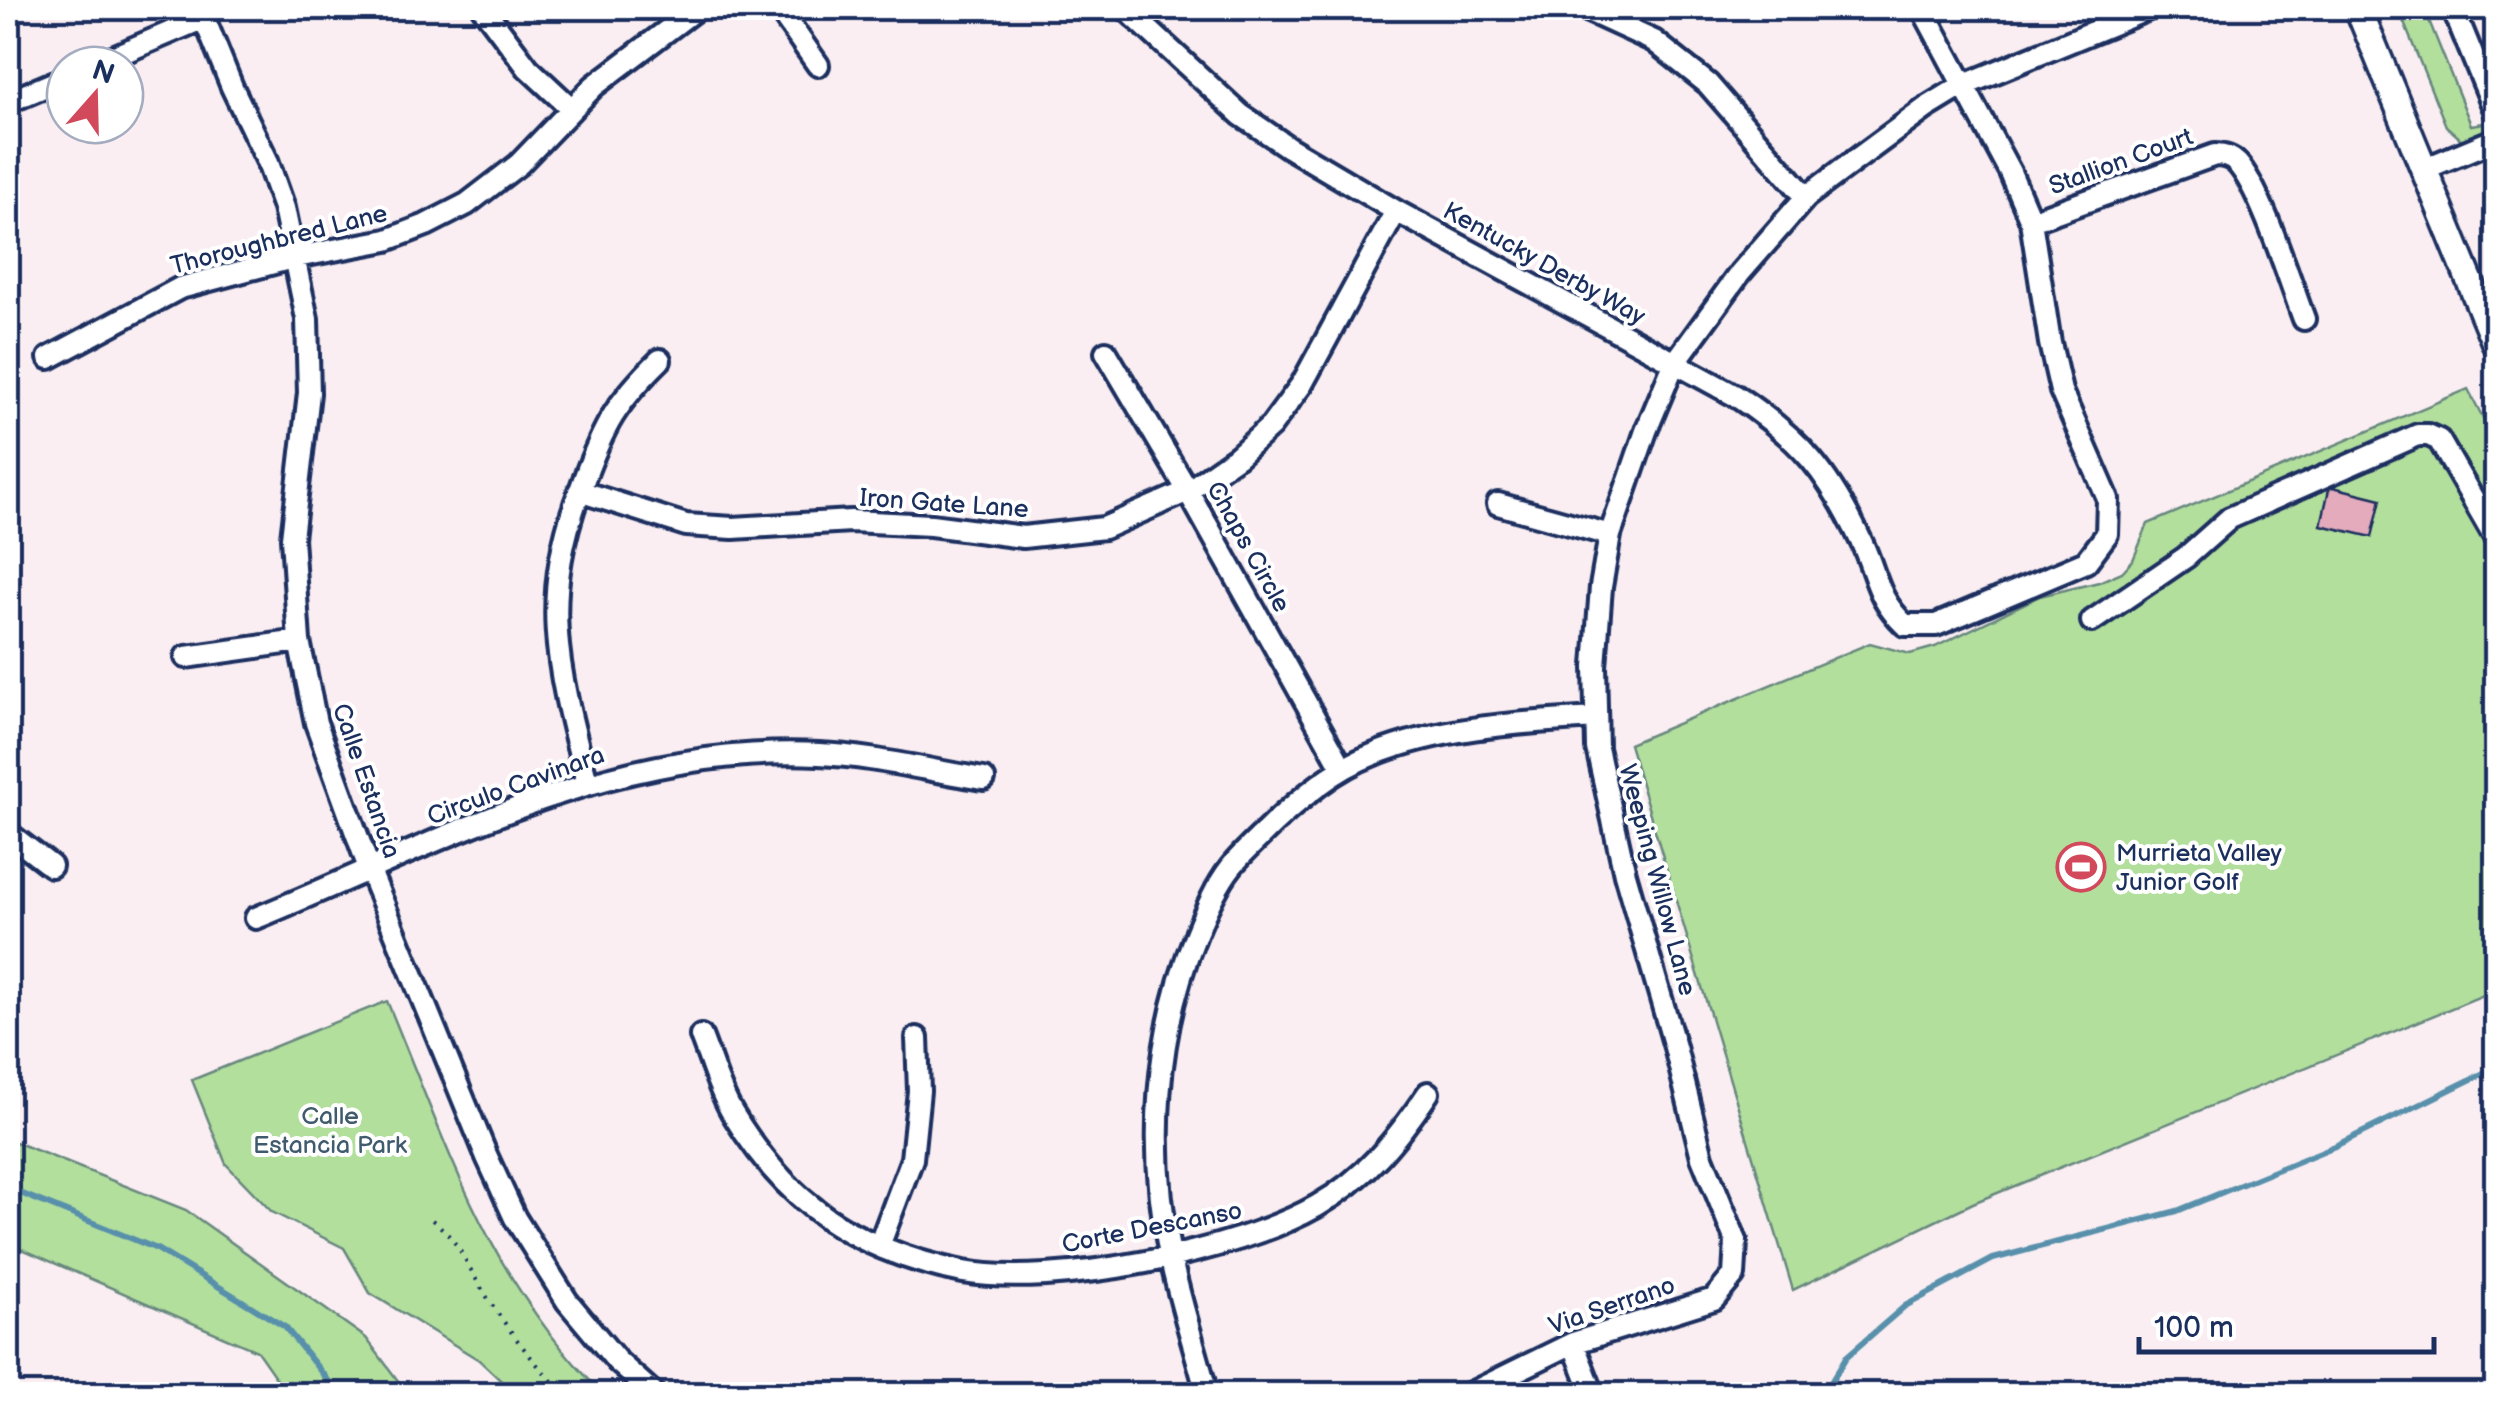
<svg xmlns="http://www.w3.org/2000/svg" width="2504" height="1402" viewBox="0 0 2504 1402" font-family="'Balsamiq Sans',sans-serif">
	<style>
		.green { fill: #b3df9d; stroke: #67877e; stroke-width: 2.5 }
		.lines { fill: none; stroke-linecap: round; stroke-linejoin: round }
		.stream { stroke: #5890ab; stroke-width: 6 }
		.building { fill: #e4abbc; stroke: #1b2f5e; stroke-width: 2.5 }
		.minor-casing { stroke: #1b2f5e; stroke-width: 28 }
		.major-casing { stroke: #1b2f5e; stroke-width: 32 }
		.path { stroke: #1b2f5e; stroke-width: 4; stroke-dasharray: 2.5 8; stroke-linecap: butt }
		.minor { stroke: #fff; stroke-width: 20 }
		.major { stroke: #fff; stroke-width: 25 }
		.labels { text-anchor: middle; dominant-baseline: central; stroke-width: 8; stroke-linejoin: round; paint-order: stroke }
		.street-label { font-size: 25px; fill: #1b2f5e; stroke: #fff }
		.poi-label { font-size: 25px; fill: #1b2f5e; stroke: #fff; text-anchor: start }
		.park-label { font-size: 25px; fill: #415b6e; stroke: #fff }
	</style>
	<rect width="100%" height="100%" fill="#faeef2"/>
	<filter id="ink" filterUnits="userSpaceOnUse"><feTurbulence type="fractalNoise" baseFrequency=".01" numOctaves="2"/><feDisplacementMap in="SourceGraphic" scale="20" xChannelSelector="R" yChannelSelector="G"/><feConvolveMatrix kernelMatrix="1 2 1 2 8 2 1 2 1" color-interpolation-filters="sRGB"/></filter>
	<g filter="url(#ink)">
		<path class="green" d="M2398,8H2424L2471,125L2484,123L2488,132L2463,141L2446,126Z
			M2468,389L2496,443V990L1973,1203L1793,1290L1629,744L1870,643L1910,654L1935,647L2040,596L2099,582L2122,572L2133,560L2148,524Z
			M387,1001C448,1147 487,1279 603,1394H515L479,1360L370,1293L344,1248L272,1212L226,1164L192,1080Z
			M8,1139L186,1210L366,1338L408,1394H287L257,1351L8,1243Z"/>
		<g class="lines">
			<path class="stream" d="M8,1188L157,1249L285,1327L339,1394
				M1824,1394L1846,1357L1905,1306L1993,1259L2177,1211L2335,1146L2496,1067"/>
		</g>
		<path class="building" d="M2333,487L2381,499L2372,537L2321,525L2329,489Z"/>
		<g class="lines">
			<g class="minor-casing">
				<path id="minor" d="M200,8L232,87L267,160L284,208L307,319L309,393L292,538L299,641L316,723L370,871L487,1157L515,1218L567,1301L617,1361L654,1394
					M483,8L528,68L572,109
					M778,8L818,65
					M1125,8L1241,115L1288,147L1396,211L1736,396C1801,439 1829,473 1862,543C1878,578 1876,597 1905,625H1936L2086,562L2107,534L2108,499L2061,391L2050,343L2031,221L2010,172L1922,8
					M1582,8L1654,41L1708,84L1806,197
					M2453,8L2496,113
					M94,65L204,18
					M8,102L65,78
					M2424,169L2496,139
					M2031,221L2215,155C2223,155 2231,157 2237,163C2261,189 2290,282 2304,319
					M1106,352L1188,491L1343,769
					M49,358L180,288L296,257L387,240L426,225L467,204L519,164L594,86L697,8
					M579,491L686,525L733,528L851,521L931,525L1023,537L1104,528L1188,491L1238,456L1271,426L1302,384L1396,211
					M1498,504L1610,535
					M2092,621L2186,557L2230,518L2418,435H2428L2439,440L2496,539
					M186,657L299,641
					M587,782C557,666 538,598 583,482C604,425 616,403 660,360
					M8,833L51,866
					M256,918C442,842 610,744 819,754C873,756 930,771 984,779
					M701,1036C711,1061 719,1091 733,1114C753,1147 780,1181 811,1206C852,1240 911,1262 963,1272C1055,1288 1237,1252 1317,1206C1366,1178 1397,1139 1428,1093
					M879,1246L912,1159L919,1091L917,1038
					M1573,1343L1593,1394
					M1207,1394C1195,1348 1180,1302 1170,1255C1148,1150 1155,1034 1196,934C1205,912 1216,886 1231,867C1243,852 1259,838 1273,824C1302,797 1335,769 1372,755C1444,726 1520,723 1596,718
					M1469,1394L1573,1343L1714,1299L1734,1275L1736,1241L1702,1157L1675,1047L1625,874L1597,748L1595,666L1601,587L1610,535L1646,431L1674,364L1740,273L1806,197L1842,170L1926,108L1962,86L2151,8"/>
			</g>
			<g class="major-casing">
				<path id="major" d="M2358,8L2496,345"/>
			</g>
			<path class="path" d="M432,1220C459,1240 465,1262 482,1289C505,1326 534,1364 565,1394"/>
			<use href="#minor" class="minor"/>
			<use href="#major" class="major"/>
		</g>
	</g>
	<defs>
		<g id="stadium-ring" transform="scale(2.5)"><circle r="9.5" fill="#fff" stroke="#d1495b" stroke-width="1.5"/><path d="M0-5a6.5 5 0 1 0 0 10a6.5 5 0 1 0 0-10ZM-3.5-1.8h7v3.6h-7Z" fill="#d1495b"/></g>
	</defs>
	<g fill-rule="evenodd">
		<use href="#stadium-ring" x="2081" y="867"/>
	</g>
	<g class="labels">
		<g class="street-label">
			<text transform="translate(2121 162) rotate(-20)">Stallion Court</text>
			<text transform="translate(279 240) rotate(-14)">Thoroughbred Lane</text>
			<text transform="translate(1544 264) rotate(29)">Kentucky Derby Way</text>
			<text transform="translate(944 504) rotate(4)">Iron Gate Lane</text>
			<text transform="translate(1248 547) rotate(61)">Chaps Circle</text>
			<text transform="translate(366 781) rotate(71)">Calle Estancia</text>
			<text transform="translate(516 786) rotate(-20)">Circulo Cavinara</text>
			<text transform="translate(1657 880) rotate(75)">Weeping Willow Lane</text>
			<text transform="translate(1152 1228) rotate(-11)">Corte Descanso</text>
			<text transform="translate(1612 1306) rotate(-19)">Via Serrano</text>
		</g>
		<g class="poi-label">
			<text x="2116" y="853">Murrieta Valley<tspan x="2116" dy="29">Junior Golf</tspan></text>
		</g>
		<g class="park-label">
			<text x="330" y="1116">Calle<tspan x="330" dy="29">Estancia Park</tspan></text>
		</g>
	</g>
	<rect width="2504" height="1402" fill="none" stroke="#fff" stroke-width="40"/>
	<rect x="20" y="20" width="2464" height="1362" fill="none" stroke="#1b2f5e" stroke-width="4" filter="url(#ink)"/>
	<g transform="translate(95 95) rotate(20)"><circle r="48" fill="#ffffff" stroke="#a4acbf" stroke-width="2.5"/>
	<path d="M0-8L18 38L0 25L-18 38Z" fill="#d1495b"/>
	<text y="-15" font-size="28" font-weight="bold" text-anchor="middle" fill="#1b2f5e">N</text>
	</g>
	<path d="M2139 1337v15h295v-15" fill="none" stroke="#1b2f5e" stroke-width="5"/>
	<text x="2154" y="1337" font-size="30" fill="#1b2f5e" stroke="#ffffff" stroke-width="8" paint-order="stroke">100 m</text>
</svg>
